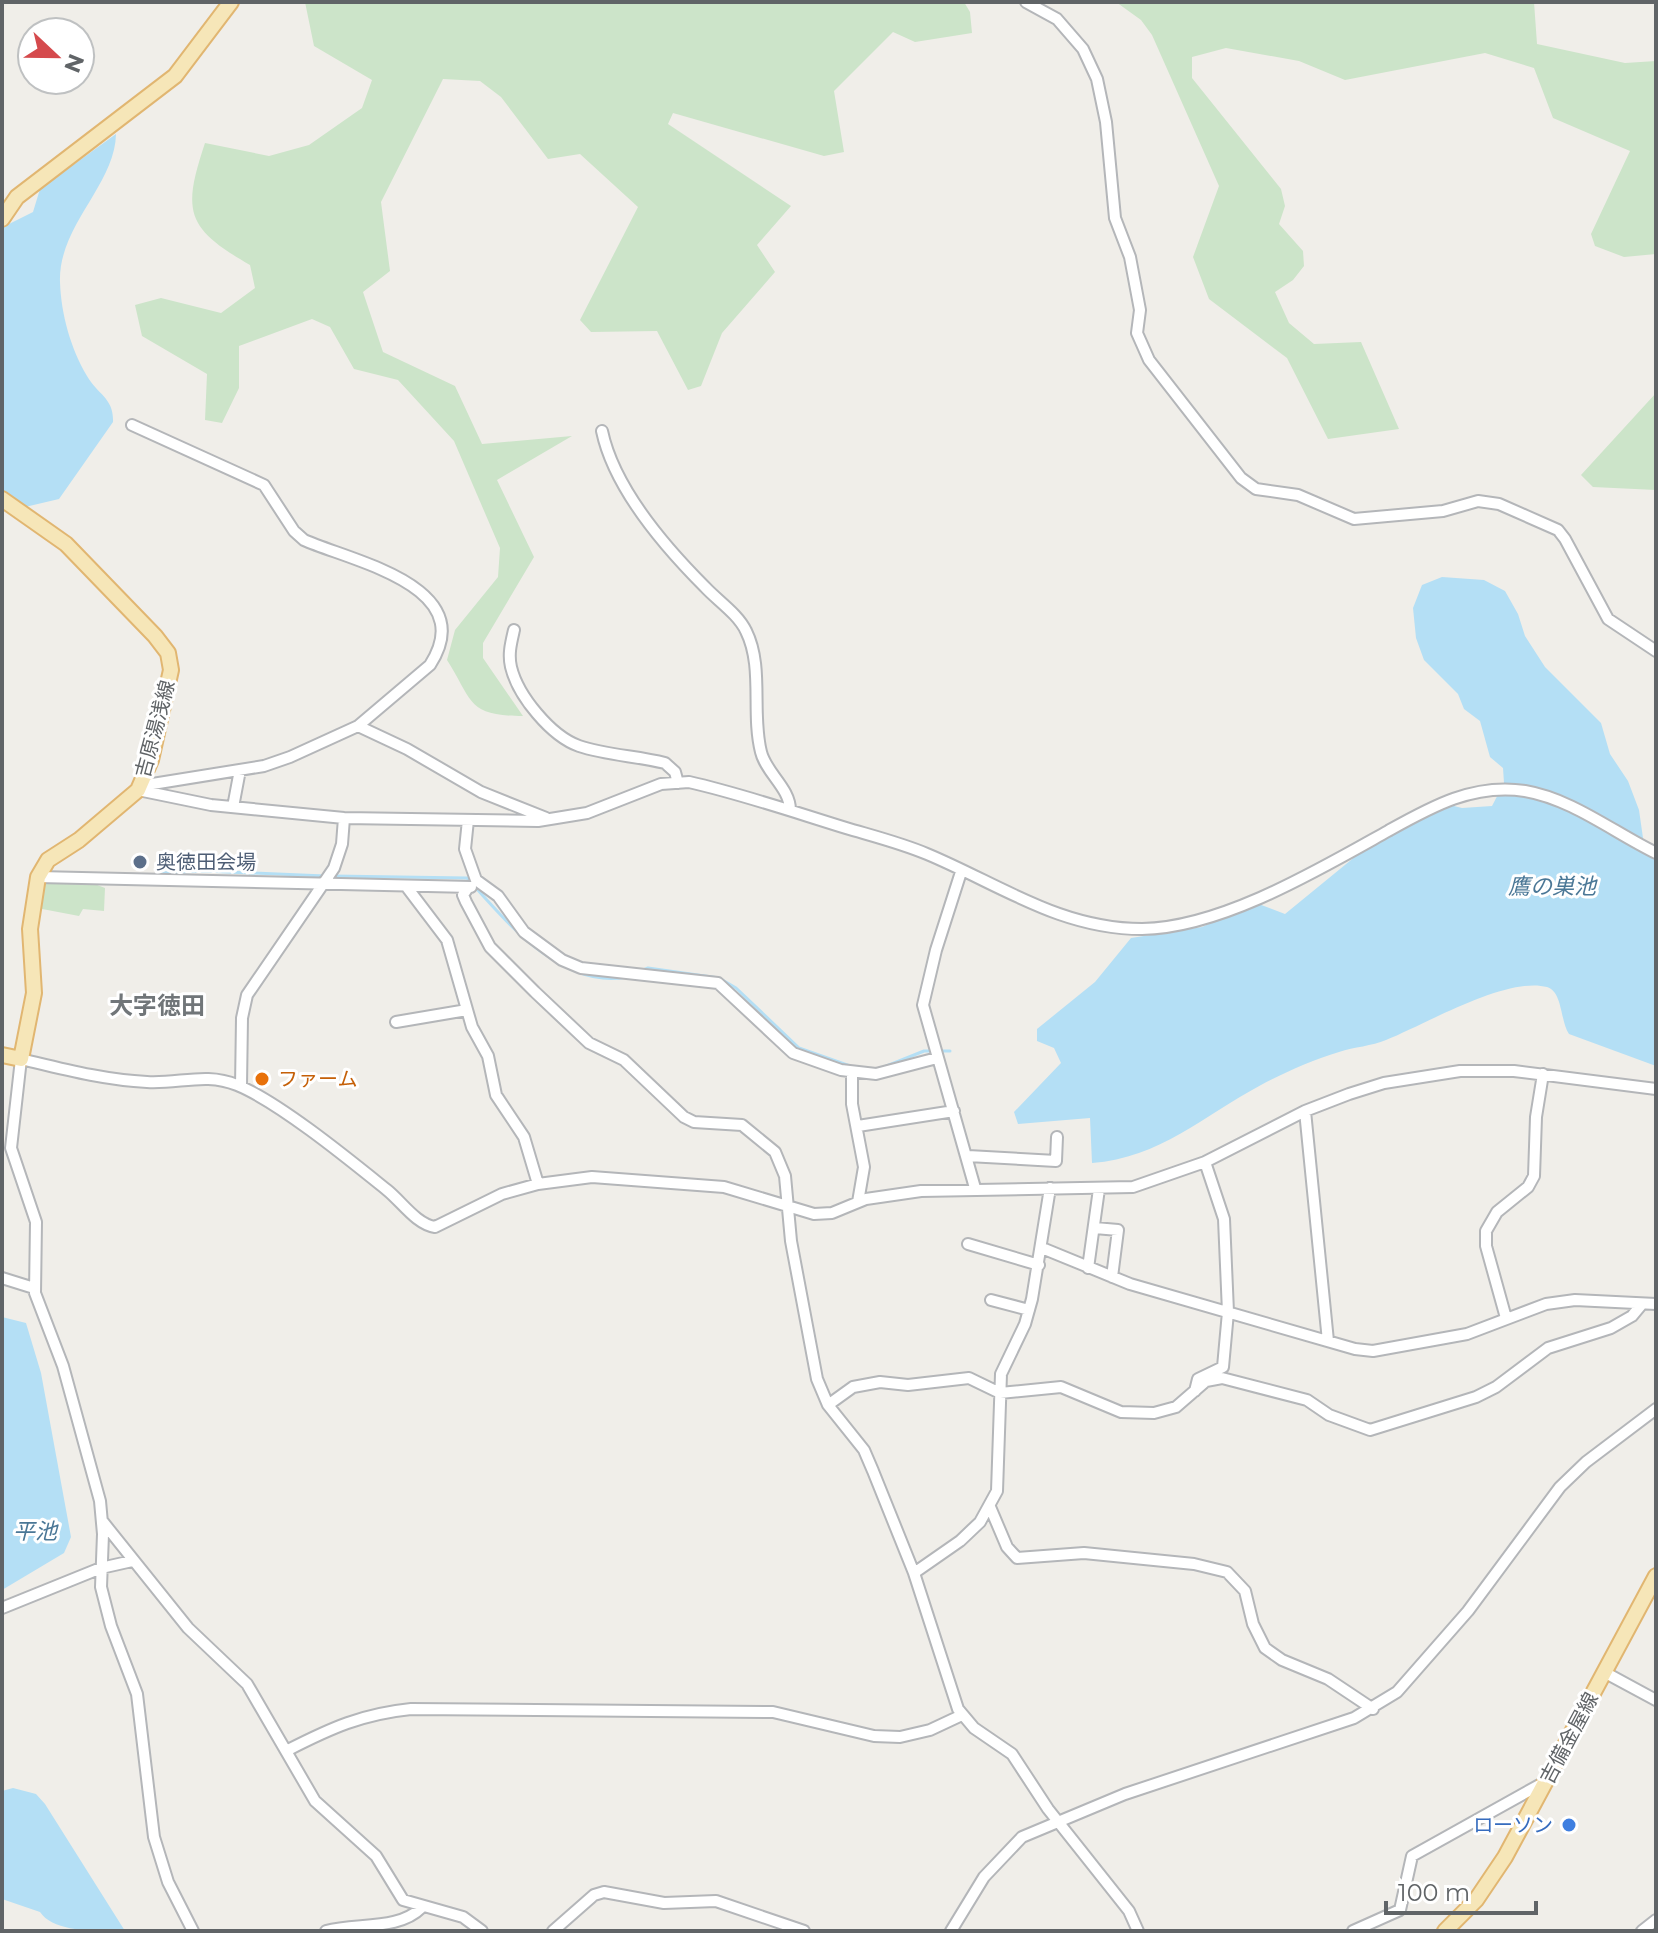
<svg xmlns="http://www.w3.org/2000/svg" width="1658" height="1933" viewBox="0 0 1658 1933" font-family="Montserrat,'Noto Sans JP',sans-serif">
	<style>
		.green { fill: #cce4c9 }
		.water { fill: #b4dff5 }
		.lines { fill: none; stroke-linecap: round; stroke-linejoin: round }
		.stream { stroke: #b4dff5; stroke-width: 3 }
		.minor-casing { stroke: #b4b6b9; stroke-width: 14 }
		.major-casing { stroke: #e1b671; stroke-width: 18 }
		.minor { stroke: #fff; stroke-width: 10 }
		.major { stroke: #f6e6b8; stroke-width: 14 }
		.service-dot { fill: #5c6f8a; stroke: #fff; stroke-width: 3 }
		.food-dot { fill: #e8710a; stroke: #fff; stroke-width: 3 }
		.shop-dot { fill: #3f7fe0; stroke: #fff; stroke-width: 3 }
		.labels { text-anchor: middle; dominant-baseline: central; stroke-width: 6; stroke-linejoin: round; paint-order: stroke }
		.street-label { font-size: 20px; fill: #606467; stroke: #fff }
		.service-label { font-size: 20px; fill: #4e5e75; stroke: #fff; text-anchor: start }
		.food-label { font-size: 20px; fill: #c56008; stroke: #fff; text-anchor: start }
		.shop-label { font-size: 20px; fill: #366cbe; stroke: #fff; text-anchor: end }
		.water-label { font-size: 22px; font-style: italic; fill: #4a7796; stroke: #fff }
		.quarter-label { font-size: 24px; font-weight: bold; fill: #717679; stroke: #fff }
	</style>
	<rect width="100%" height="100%" fill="#f0eee9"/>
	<path class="green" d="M305,2H964L970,12L972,33L915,42L893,32L834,91L844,152L824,156L673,113L668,124L791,206L757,245L775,272L722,333L701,386L688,390L657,331L591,332L580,320L638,207L580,154L548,159L501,97L480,81L443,79L381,202L390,271L363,292L383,352L455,386L482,444L572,436L497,480L534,557L483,643V658L523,716C467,716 473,701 447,660L455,630L498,577L500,548L454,441L398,380L354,369L330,327L312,319L239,346V388L222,423L205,420L207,374L142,336L135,305L161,298L221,313L255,288L250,265C186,228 182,212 205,143L269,156L309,145L362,108L372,80L314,46Z
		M1116,2H1534L1537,44L1625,63L1656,61V254L1624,257L1595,246L1591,234L1630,151L1553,118L1534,68L1485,53L1345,80L1299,61L1226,48L1192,57V78L1281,189L1285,206L1279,224L1303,251L1304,266L1293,280L1275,292L1289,323L1314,344L1361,342L1399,429L1328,439L1287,358L1209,299L1193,257L1219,186L1152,35L1141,20Z
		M1656,393V490L1593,487L1581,475Z
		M44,881H87L105,888L104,911L83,909L79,916L37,908Z"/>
	<path class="water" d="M116,134C115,185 58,226 60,282C61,314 71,349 87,376C98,395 114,398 113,422L59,499L25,507L2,496L3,227L33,212L40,189Z
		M1442,577L1484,580L1505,591L1518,614L1525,636L1545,667L1601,723L1610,754L1628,781L1639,810L1645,852L1656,861V1066L1569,1034C1560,1021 1563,992 1547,987C1507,976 1424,1025 1386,1040C1372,1046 1354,1047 1339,1052C1313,1060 1285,1072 1261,1085C1203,1116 1160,1158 1092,1163L1090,1118L1018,1124L1014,1112L1061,1063L1054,1048L1037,1041V1029L1095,982L1131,938L1202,927L1256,903L1285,914L1362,851L1450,805L1462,808L1492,806L1504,783L1503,768L1490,757L1480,721L1464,709L1458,694L1424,660L1416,638L1413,608L1422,585Z
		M2,1317L26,1323L41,1373L71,1537L64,1553L2,1590Z
		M13,1788L36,1794L45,1804L125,1931C98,1931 54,1933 40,1912L2,1899V1791Z"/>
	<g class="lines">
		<path class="stream" d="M161,873L204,871L325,876
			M333,876L467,878C505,920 561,990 627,977
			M641,971L648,968L719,978L736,988L799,1048L850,1066
			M884,1067L924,1051H950"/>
		<g class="minor-casing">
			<path id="minor" d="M1026,2L1057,19L1083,49L1097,79L1106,122L1115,218L1130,257L1140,310L1137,333L1149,360L1241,478L1256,489L1298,495L1354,519L1443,511L1478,501L1499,504L1558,530L1565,539L1608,619L1656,651
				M132,425L264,485L294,531L304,540C351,561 481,586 430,665L358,726L290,757L264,766L140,786
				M602,431C614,488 664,546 705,587C718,601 738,614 746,631C764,667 751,713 761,752C766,773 790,788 790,810
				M514,630C511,643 508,654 511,667C518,696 551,736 579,746C606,755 637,756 665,763L675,772L678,783
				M358,726L407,749L481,792L546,818
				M138,790L211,805L344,818L538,821L587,813L661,784L689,782C742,794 794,812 846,828C873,836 901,843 927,854C999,884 1060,929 1142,929C1221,928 1320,869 1388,831C1431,807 1473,783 1525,791C1572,799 1613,832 1656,853
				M233,807L240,770
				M468,820L465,849L476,880L498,896L524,932L562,960L581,968L718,983L793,1053L841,1070L876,1074L937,1058
				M961,872L936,950L923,1005L975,1188
				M38,877L471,887
				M406,886L447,940L472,1027L488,1056L496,1095L524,1137L538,1184
				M467,889L463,895L466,902L490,947L535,992L589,1043L624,1060L684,1117L694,1122L742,1125L775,1152L785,1176L791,1241L817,1379L828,1405L864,1450L873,1471L914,1573L958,1709L974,1728L1012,1754L1048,1809L1129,1911L1138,1931
				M396,1022L467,1010
				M852,1073V1104L864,1167L858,1202
				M241,1086L242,1018L247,995L334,868L342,844L344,818
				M1305,1111L1328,1341
				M858,1126L954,1111
				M968,1156L1056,1161L1057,1137
				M1095,1228L1118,1230L1112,1277
				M968,1244L1039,1265
				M1042,1248L1130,1284L1355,1349L1373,1351L1467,1334L1546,1304L1575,1300L1656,1304
				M1088,1268L1099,1189
				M2,1278L34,1288
				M991,1300L1029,1310
				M1506,1318L1486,1246V1231L1497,1212L1528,1187L1534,1176L1536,1117L1543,1074
				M1195,1391L1198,1379L1223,1367L1228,1312L1224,1219L1205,1162
				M828,1405L853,1387L880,1382L908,1385L969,1378L1000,1393L1061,1387L1121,1412L1154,1413L1176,1407L1206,1381L1222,1378L1307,1400L1329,1415L1370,1430L1476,1397L1496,1387L1548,1348L1611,1328L1632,1316L1642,1304
				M990,1507L1007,1547L1017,1558L1084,1553L1194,1564L1227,1572L1245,1591L1253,1624L1265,1648L1282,1660L1328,1679L1373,1709
				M103,1522L188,1628L247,1684L315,1801L376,1856L403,1900L463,1917L482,1931
				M914,1573L960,1541L980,1522L997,1491L1001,1374L1025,1324L1032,1299L1050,1188
				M2,1608L101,1568L132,1561
				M1604,1672L1656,1700
				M288,1750C331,1728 362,1714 411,1709L773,1712L874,1736L900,1737L930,1730L962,1715
				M193,1931L168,1882L154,1837L137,1694L111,1626L101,1587L103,1534L100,1501L63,1366L35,1293L36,1222L11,1148L21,1059C63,1069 104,1080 147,1082C179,1084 206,1072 237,1085C279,1102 351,1161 387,1190C402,1202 416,1224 435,1227L502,1194L538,1184L592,1177L724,1187L814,1214L832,1213L866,1199L921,1191L1133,1187L1205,1162L1305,1111L1349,1094L1384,1083L1460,1071H1514L1656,1089
				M326,1931C358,1923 399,1930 421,1908
				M553,1931L594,1895L604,1892L664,1903L716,1901L804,1931
				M951,1931L984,1877L1022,1837L1125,1794L1354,1718L1397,1692L1468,1611L1560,1487L1586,1462L1656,1409
				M1353,1931L1400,1910L1412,1856L1543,1783
				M1642,1931L1656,1920"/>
		</g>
		<g class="major-casing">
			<path id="major" d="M2,219L17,197L175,76L231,2
				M2,499L66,544L155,636L168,653L171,670L151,760L138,790L79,840L48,860L38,877L30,929L34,993L21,1059L2,1055
				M1445,1931L1476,1900L1505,1857L1656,1576"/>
		</g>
		<use href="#minor" class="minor"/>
		<use href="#major" class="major"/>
	</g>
	<circle class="service-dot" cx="140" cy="862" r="8"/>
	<circle class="food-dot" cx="262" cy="1079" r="8"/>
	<circle class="shop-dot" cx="1569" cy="1825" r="8"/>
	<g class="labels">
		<g class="street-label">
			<text transform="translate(155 729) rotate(-75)">吉原湯浅線</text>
			<text transform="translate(1569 1738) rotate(-62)">吉備金屋線</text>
		</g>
		<g class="service-label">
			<text x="156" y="862">奥徳田会場</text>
		</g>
		<g class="food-label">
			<text x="278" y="1079">ファーム</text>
		</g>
		<g class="shop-label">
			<text x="1553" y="1825">ローソン</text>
		</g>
		<g class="water-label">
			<text x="1552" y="886">鷹の巣池</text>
			<text x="35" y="1531">平池</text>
		</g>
		<g class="quarter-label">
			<text x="157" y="1005">大字徳田</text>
		</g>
	</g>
	<rect width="1658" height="1933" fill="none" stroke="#606467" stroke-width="8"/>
	<g transform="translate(56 56) rotate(112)"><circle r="38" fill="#ffffff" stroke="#bfc1c2" stroke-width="2"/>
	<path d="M0-6L14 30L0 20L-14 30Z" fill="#d54a4d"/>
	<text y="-12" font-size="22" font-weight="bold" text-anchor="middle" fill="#606467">N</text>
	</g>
	<path d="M1386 1901v12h150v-12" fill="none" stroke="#606467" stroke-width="4"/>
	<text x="1398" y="1901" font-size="24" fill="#606467" stroke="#ffffff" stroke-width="6" paint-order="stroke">100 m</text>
</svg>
